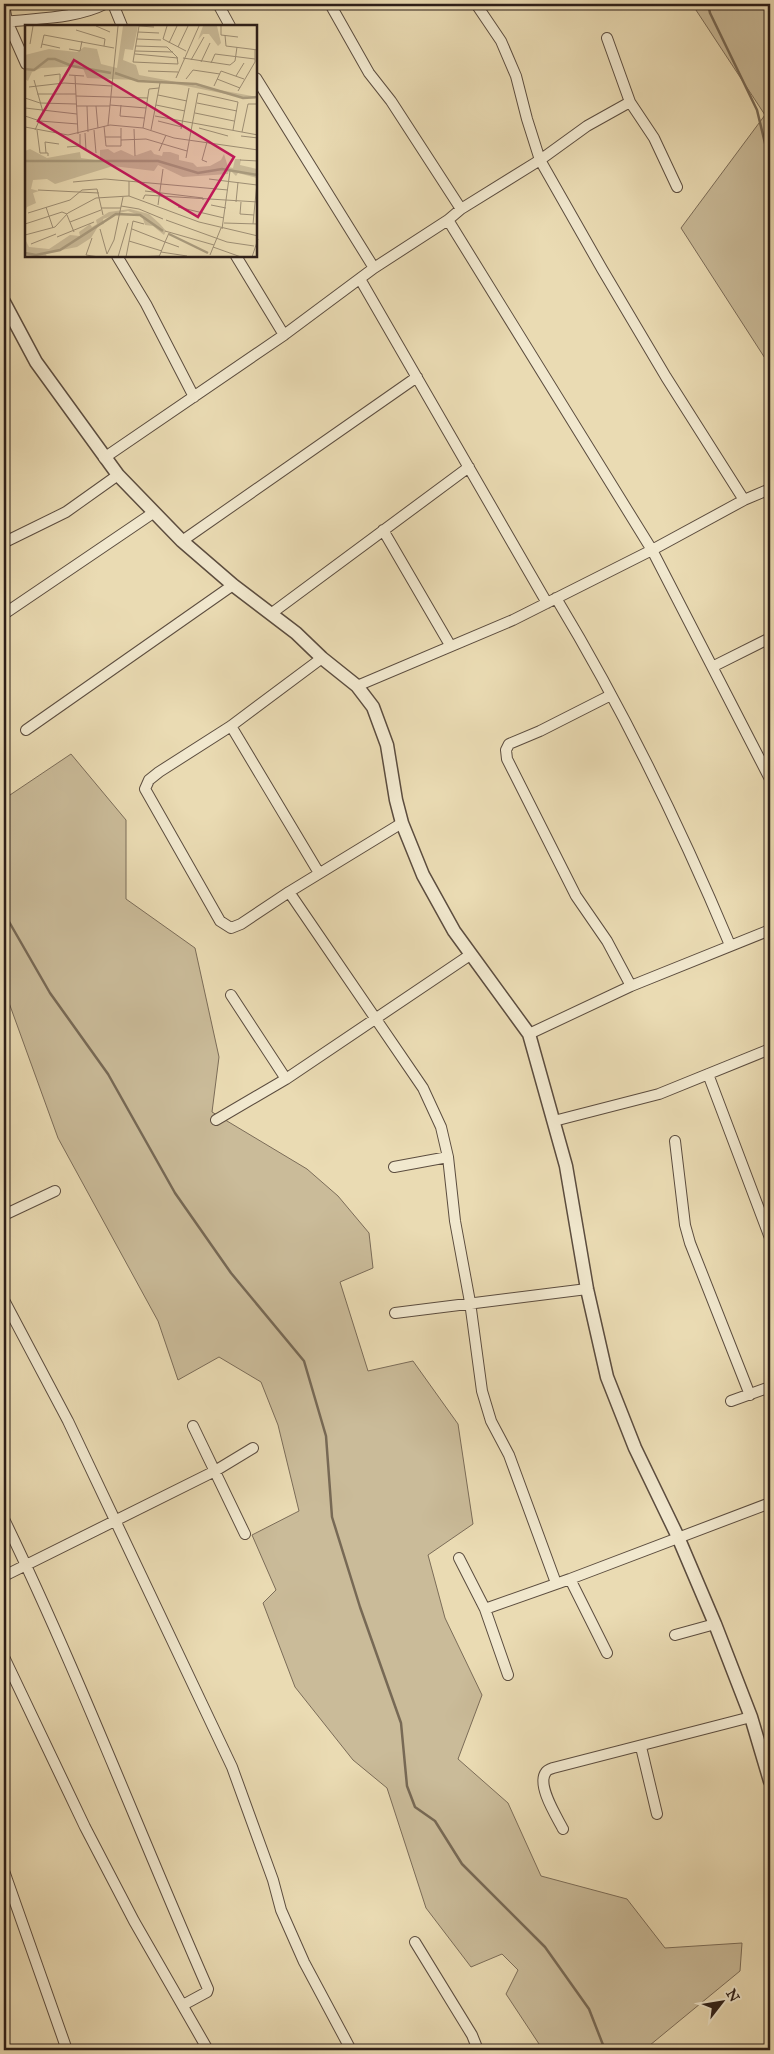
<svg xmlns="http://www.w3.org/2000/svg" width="774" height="2054" viewBox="0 0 774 2054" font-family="'IM FELL Great Primer',serif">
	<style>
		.green { fill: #cabb99; stroke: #7b6c58 }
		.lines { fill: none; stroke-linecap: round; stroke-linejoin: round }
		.stream { stroke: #776955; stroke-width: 2.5 }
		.minor-casing { stroke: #5c4d3f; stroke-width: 12 }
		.tertiary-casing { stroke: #5c4d3f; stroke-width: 15 }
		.minor { stroke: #f1e8ce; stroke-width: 10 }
		.tertiary { stroke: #f1e8ce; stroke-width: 12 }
		.inset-river { fill: none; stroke: #a99b7e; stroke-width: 2.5 }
		.inset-road { fill: none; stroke: #9e8f75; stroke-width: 1 }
		.view { fill: #c2185b; fill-opacity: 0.15; stroke: #c2185b; stroke-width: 2.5 }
		.inset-edge { fill: none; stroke: #2c1e18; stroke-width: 2.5 }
	</style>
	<rect width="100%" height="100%" fill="#eadbb3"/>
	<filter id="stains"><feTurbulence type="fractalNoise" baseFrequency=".004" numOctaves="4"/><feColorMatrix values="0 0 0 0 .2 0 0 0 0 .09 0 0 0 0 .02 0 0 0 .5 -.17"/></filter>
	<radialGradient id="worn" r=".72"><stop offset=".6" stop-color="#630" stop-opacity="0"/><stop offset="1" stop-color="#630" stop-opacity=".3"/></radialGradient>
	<path class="green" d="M692,4H770V366L681,228L765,115Z
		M71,754L126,820V899L195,948L219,1057L212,1112L307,1169L338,1196L369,1233L373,1268L340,1282L368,1371L413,1361L458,1424L473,1524L428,1555L445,1618L482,1695L458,1759L508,1803L541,1876L627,1899L665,1948L742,1943L740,1971L644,2050H543L506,1994L518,1970L502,1954L471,1967L426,1908L387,1788L353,1760L295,1687L263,1603L276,1590L252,1535L299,1511L278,1425L261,1382L219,1357L178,1380L158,1321L58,1138L4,989V799Z"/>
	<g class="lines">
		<path class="stream" d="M708,4L710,13L757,110L770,164
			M4,913L50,993L108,1074L175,1193L231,1273L304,1361L326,1436L332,1517L360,1607L401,1723L407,1786L415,1807L435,1821L462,1864L545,1947L589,2009L605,2050"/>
		<g class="minor-casing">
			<path id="minor" d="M113,4L122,26
				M218,4L230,26
				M330,4L369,73L391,101L461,209
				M476,4L501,41L516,76L527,119L540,160L602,269L666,377L744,500
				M4,5L7,21L26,64
				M4,22C37,18 75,19 105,4
				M607,38L630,102L654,138L677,187
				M256,78L374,268
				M448,220L652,550L770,779
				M117,256L146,304L194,397
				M236,256L284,335
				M360,279L547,603
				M104,458L284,335L374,268L448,220L461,209L540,160L587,126L630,102
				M383,530L450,645
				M4,541H7L66,512L118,475
				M182,541L417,377
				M556,598C623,709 680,826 730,945
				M272,613L469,467
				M4,614L153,513
				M322,658L231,726L159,772L149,780L145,789L220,921L231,928L241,924L289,892L402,823
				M714,666L770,638
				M357,686L513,620L652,550L744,500L770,489
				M611,695L540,731L509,744L506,750L507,759L576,896L607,941L631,986
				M231,726L319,873
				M26,730L233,585
				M289,892L423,1088L441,1127L448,1157L455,1221L470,1302L482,1391L491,1421L509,1455L556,1583
				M231,995L286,1079
				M529,1034L631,986L770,930
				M708,1074L770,1238
				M216,1120L286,1079L470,955
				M554,1121L659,1094L770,1049
				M675,1141L685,1225L690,1243L750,1395
				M394,1167L448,1157
				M4,1215L55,1191
				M4,1300L68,1421L232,1767L273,1880L281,1910L304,1962L351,2050
				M395,1313L587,1289
				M731,1401L770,1387
				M193,1426L245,1534
				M4,1519C78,1672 139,1832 208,1989L207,1992L183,2005
				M459,1558L485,1609L508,1675
				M4,1576L215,1471L253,1448
				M570,1579L607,1653
				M485,1609L570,1579L770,1503
				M675,1635L715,1624
				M4,1657L85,1827L134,1921L208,2050
				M641,1747L657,1814
				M563,1829C557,1817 536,1785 546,1772C547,1770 550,1769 553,1768L751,1717
				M4,1871L67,2050
				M415,1942L472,2035L478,2050"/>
		</g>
		<g class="tertiary-casing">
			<path id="tertiary" d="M4,302L36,362L118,475L182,541L233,585L296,633L322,658L357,686L373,707L387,745L396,800L402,823L423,875L454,931L529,1034L566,1166L587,1289L607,1377L635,1448L678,1537L715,1624L751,1717L770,1781"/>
		</g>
		<use href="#minor" class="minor"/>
		<use href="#tertiary" class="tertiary"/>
	</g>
	<g transform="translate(25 25)">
		<rect width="232" height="232" fill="#eadbb3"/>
		<path d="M98,1H113L108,25L100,24L98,35L111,40L114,50L232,72H216L136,56L62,53L57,41L16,43L7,47L3,56L0,54V30L24,24L52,27L59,22L72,24L76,39L92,43ZM178,1H192L196,18L193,21L184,9H178L173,15ZM5,124L22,133L55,127L56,133L70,135H75V125L83,124L89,128L96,125L109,131L126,125L129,129L137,131L138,127H145L154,130V135L168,138L172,142L185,141L196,135L199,129L203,142L208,143L210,134H216L215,140L232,144V153L213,148L211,151L204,144L203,149L158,152L133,140L129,146L88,141L30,159L22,154L8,155L6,164L14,166L8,168L11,178L2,182L0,188V126ZM105,184L124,189L135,199L141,206L139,210L128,201L120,200L117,191L103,186L94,188L78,194L79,199L74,200L66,213L52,222L26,227L21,229L22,232H0V214L4,222L24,224L45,210L55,211L54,207L65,199L67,202L72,199L71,195L84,187Z" fill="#cabb99"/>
		<path class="inset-river" d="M0,44L9,45L23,34H30L47,41L86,48M90,48L113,56L171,59L218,73L233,72M0,136H133L173,148L197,144L233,150M144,209L183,228M0,228L11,230L35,225L91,189L115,190L138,206"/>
		<path class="inset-road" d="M71,1L85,7M114,1L129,2M142,1L138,14L161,26M196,1V10L213,12M51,5L80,14L79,21M113,7L134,8M200,10L201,21L233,25M112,14L136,15M144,18L152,1M5,19L8,1M17,19L35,23M111,21L142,22L152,32L153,39L108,37L114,1M153,22L163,1M16,23L19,10L89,23M44,24L55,26L57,16M110,26L148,27M110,29L153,33M158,33L205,40L210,36L212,22M166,35L179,12M176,37L185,18M186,38L190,29L230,34M123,46L153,47M44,50L59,51M19,51L35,49V59M50,51L53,109M211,51L219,38M151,53L174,1M161,54L168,45L195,49M192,54L215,63M9,55L18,87L10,105M189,61L196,46L219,54M4,62L39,58L87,61M213,66L230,37V25M12,69H51M133,70L162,76M51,71L123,73M0,73L15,78L51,79M172,78L212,86M85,80L121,83M96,80L95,91L119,93M131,80L160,86M51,81H85M62,81L63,107M71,81L73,103M0,83L52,89M170,88L209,96M0,91L15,96L53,99M130,91L233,110M133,96L157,102M83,100L93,1M79,101L81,121H96V103M0,102L43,110L85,100L118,103L149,113L233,125M118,103L124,64L134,63M174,103L203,111M109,104L110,131M156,104L164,63M12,105L15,128H23V131M69,105L71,128M126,105L135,58M217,107L223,79H233M60,108L61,125M216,111L233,113M80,112H96M96,115L121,114L162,126M42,122L55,121V109M134,126L141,110M21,128L20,117L34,119M161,133L173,68L213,77L208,105M215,135L233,136M182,137L177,135L182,117M184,154L232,160M48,157L80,154L203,165M13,165L74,168M120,166L178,173V175M104,171V156M118,174L120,170L233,177M211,177L213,157M216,177L215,189L229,190M230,178L232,158M133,180L138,144M186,180L201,183M96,181L114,184L138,194M21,182L28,203M153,182L199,193M76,183H96M3,188L45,175L57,165L72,164L78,190M42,190L49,207M141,195L202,217L229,221M45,197L76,185M199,198L233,199M0,199L37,187L42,189M228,199L230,178M75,204L82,229M107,204L140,217L144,208M197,204L205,146M140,206L189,220M0,210L30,202L43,188L71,173L104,171L174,197L233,211M32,212L69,197M67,213L61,230L74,232M104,216L137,226M6,219L31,209M188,222L216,232M136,227L162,231M82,229L89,215L98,172M185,230L196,203M93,232L103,198M101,232L108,196L119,199M111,232L134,231M134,232L140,217L154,222M227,232L233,214"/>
		<path class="view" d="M49,35L209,132L173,192L13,96Z"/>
		<rect width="232" height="232" class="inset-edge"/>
	</g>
	<rect width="774" height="2054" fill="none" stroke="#eadbb3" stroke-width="20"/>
	<rect x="5" y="5" width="764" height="2044" fill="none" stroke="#2c1e18" stroke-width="2.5"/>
	<rect x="10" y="10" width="754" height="2034" fill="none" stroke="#2c1e18"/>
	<g transform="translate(722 2002) rotate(59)" stroke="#f1e8ce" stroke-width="4" paint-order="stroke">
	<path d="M0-4L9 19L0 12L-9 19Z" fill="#2c1e18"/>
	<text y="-8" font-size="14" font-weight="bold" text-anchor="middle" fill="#2c1e18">N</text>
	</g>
	<rect width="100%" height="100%" filter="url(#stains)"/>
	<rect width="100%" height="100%" fill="url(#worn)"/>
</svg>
